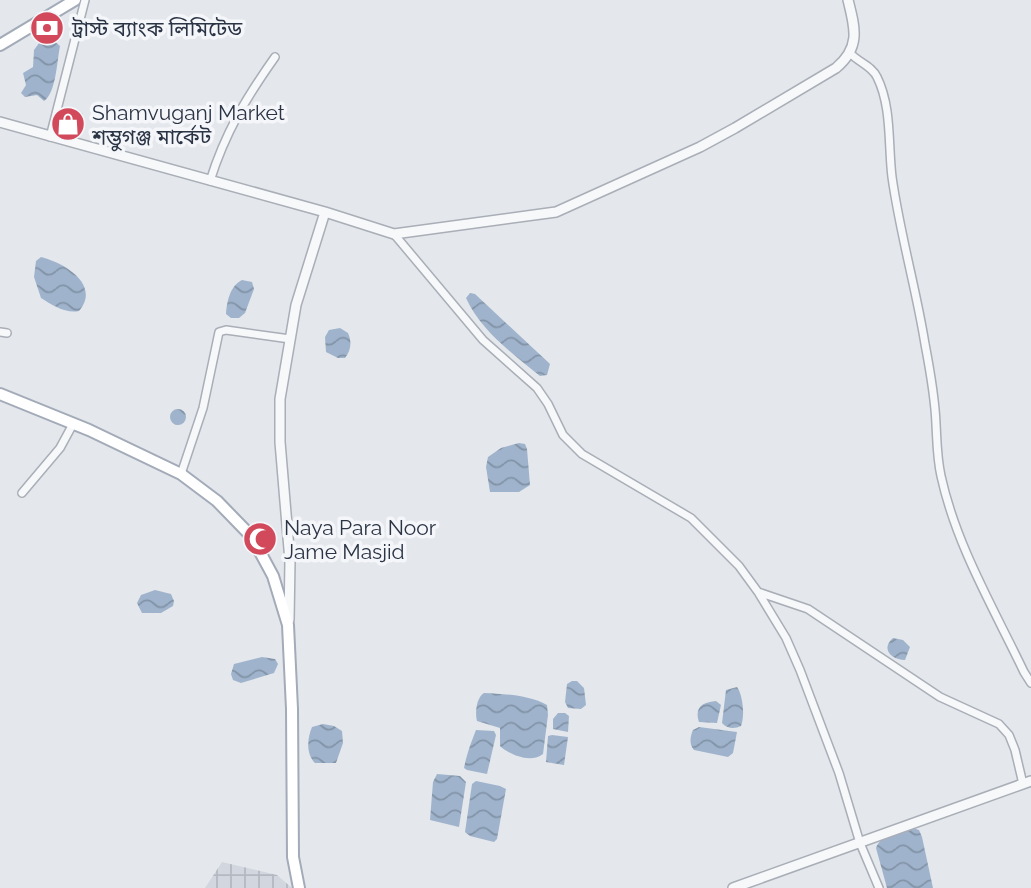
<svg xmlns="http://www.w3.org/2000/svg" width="1031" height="888" viewBox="0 0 1031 888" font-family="Raleway,'Noto Sans Bengali',sans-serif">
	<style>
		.built { fill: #d2d6de }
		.industrial { fill: url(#industrial-grid) }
		.water { fill: url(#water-waves) }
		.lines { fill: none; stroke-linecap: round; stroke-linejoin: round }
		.minor-casing { stroke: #a9aeb7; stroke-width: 10 }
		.tertiary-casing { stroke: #a9aeb7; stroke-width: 12 }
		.primary-casing { stroke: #a3abb8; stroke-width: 14 }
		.minor { stroke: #f7f8fa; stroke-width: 7 }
		.tertiary { stroke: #f7f8fa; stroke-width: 9 }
		.primary { stroke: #fff; stroke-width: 10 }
		.labels { text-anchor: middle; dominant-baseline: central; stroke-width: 7; stroke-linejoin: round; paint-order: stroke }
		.poi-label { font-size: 21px; fill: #2b3445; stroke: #f4f6f9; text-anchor: start }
	</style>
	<defs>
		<pattern id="industrial-grid" width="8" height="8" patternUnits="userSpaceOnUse" patternTransform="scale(1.75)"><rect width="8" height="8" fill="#d2d6de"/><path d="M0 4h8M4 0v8" fill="none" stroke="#b4b8c0"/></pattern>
		<pattern id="water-waves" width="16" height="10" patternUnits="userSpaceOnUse" patternTransform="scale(1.75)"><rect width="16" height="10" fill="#9fb4cc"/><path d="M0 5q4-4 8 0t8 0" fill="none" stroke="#8293a7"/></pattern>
	</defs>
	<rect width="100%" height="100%" fill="#e4e7ec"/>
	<path class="built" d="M58,108L83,113L78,141L51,136Z"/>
	<path class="industrial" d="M222,862L277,875L292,888H205Z"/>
	<path class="water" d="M42,39L53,40L60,46C57,61 56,93 44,101L37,95L25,97L21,93L26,85L23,73L33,67L34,50Z
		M41,257C65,263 101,285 79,311C66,314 52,305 41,298L34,277L36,261Z
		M242,280L252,282L254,289L245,313L239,318H231L226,314C227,301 230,286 242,280Z
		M470,293L475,294L550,364L547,375L540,376C513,354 480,330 466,298Z
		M340,328L348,333C352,342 351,350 345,358H338L326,352L325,337L329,330Z
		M170 417a8 8 0 1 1 16 0a8 8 0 1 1-16 0Z
		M519,443L525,444L527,449L530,485L519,492H490L486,467L488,457L501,448Z
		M155,590L171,594L174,601L173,606L161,613H142L137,603L141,595Z
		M893,638L903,640L910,647L905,660C892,660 880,649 893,638Z
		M262,657L275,659L278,664L274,673L241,683L233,680L231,674L234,664Z
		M577,681L584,688L586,705L581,709L568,708L565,702L567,684L572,681Z
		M737,687C743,695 745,716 741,726C735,729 727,729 722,723L726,690Z
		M484,693C504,694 529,695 547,705L548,715L543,754C531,763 511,756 500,746V728L477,721C475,713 476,698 484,693Z
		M716,701L721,705L717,723L699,722C694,707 703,702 716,701Z
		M558,713H565L569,716L568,732L553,729V719Z
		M323,724L334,726L342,731L343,743L336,763H315C306,754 307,739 312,727Z
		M699,727L737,732L733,753L728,757L694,750C689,744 690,737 693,730Z
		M476,730L494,731L496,735L487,774L467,770L464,768C467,753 471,743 476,730Z
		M552,735L568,737L564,765L546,762L548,736Z
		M437,774L460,776L466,782L459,827L430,820L433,782Z
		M476,781L500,786L506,789L497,839L494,842L470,836L465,832L472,784Z
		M913,828L919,830L922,837L933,888H887L876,848C881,834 900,832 913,828Z"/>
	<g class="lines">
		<g class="minor-casing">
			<path id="minor" d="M850,53C858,62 872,66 877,77C892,107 888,145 892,177C900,234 916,288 925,344C930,370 935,398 936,424C937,442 937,458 941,476C956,545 994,609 1024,672L1031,683
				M50,137L85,0
				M210,181C225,133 246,98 275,57
				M394,234L483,340L537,388L548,404L563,435L582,454L691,518L739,566L758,592L808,609L940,697L999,724L1009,735L1015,750L1023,784
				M0,332L7,333
				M181,474L203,408L219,332L226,330L290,339
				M22,493L60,448L73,424
				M758,592L786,638L800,670L839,773L860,843L879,888"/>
		</g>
		<g class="tertiary-casing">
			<path id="tertiary" d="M0,122L325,212L394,234L556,212L700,147L735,128L836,68C861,47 855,28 848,0
				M289,620L290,561L280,442V399L296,305L325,212
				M733,888L1031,781"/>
		</g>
		<g class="primary-casing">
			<path id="primary" d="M0,45L75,0
				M0,394L89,430L181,474L217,501L252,537L273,576L288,625L292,709L293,857L299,888"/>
		</g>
		<use href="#minor" class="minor"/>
		<use href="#tertiary" class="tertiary"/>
		<use href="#primary" class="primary"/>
	</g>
	<defs>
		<g id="bank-disc" transform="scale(1.75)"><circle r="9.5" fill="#d1495b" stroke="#f4f6f9"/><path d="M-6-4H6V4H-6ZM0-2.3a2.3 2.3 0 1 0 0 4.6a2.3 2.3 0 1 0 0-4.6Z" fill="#fff"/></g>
		<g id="shop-disc" transform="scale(1.75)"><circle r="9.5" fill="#d1495b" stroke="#f4f6f9"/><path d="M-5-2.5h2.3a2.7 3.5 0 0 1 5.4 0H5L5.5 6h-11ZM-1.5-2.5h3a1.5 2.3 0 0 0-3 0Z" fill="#fff"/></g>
		<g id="mosque-disc" transform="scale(1.75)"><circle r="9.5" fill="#d1495b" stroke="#f4f6f9"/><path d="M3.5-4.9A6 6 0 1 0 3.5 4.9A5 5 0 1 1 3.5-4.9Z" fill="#fff"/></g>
	</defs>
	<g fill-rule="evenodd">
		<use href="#bank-disc" x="47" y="28"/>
		<use href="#shop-disc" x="68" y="124"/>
		<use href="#mosque-disc" x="260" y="539"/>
	</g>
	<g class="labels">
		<g class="poi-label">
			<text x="72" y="28">ট্রাস্ট ব্যাংক লিমিটেড</text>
			<text x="92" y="112">Shamvuganj Market<tspan x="92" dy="24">শম্ভুগঞ্জ মার্কেট</tspan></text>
			<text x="284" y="527">Naya Para Noor<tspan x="284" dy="24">Jame Masjid</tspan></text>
		</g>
	</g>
</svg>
